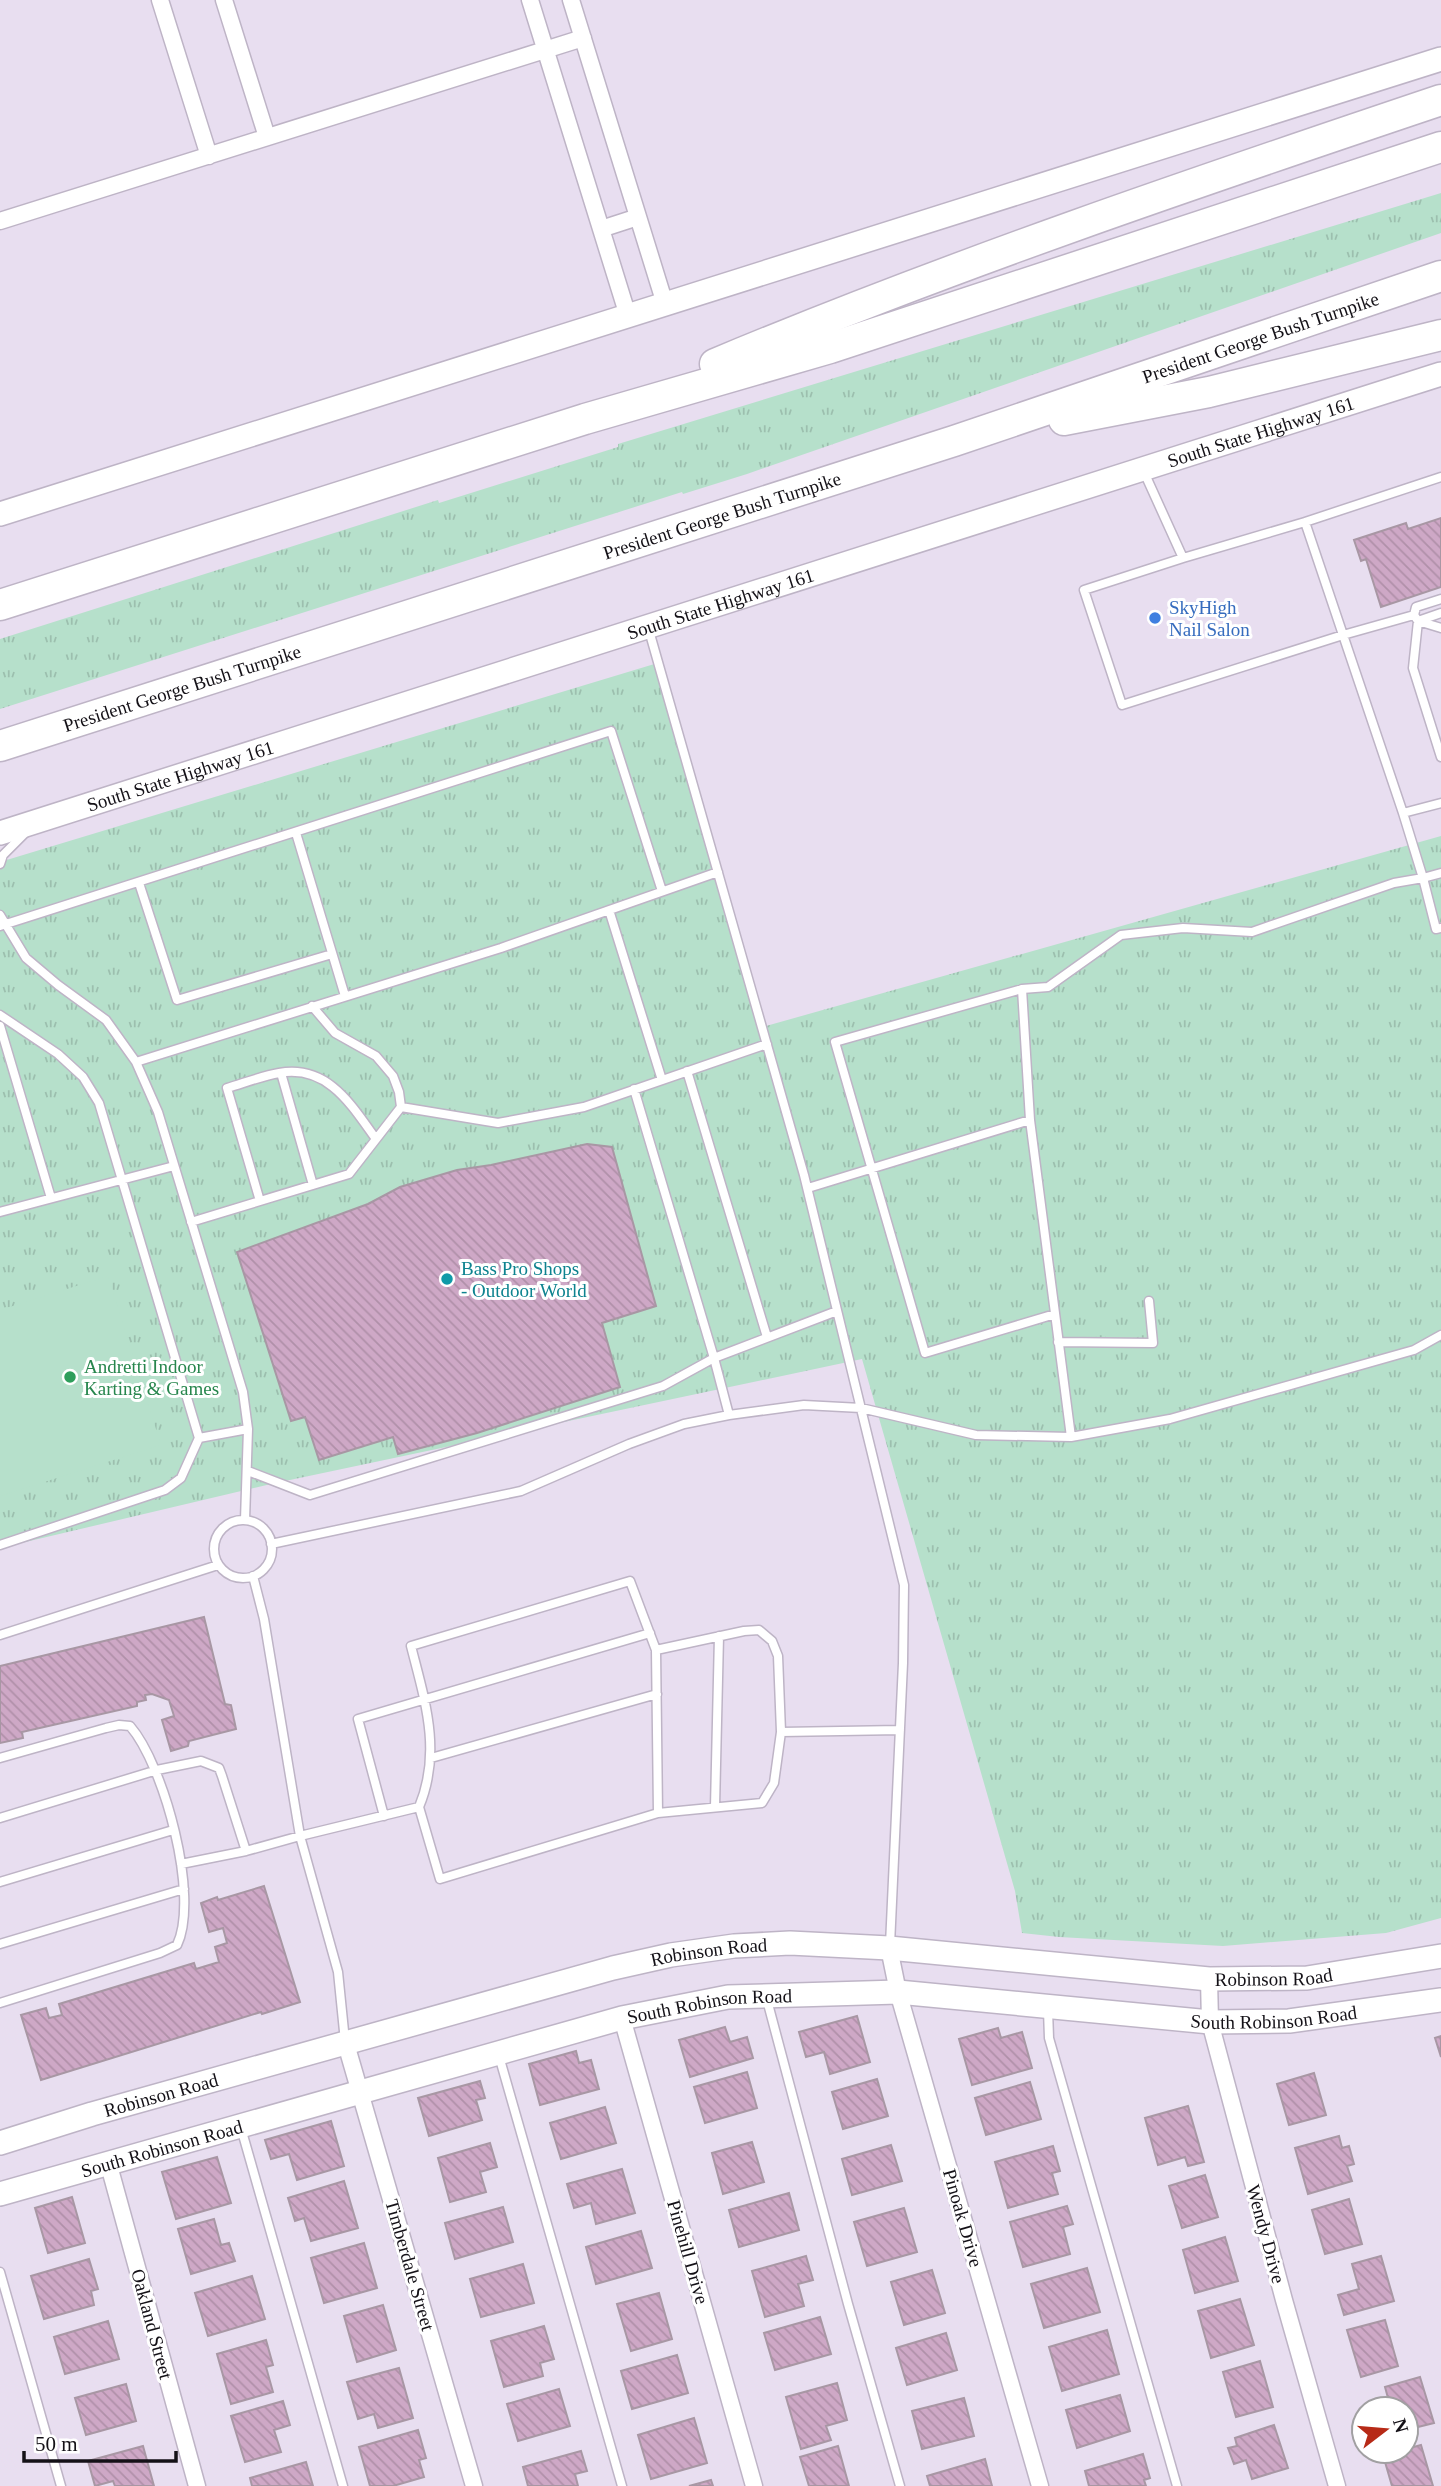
<svg xmlns="http://www.w3.org/2000/svg" width="1441" height="2486" viewBox="0 0 1441 2486" font-family="Georgia,serif">
	<style>
		.grass { fill: url(#grass-tufts) }
		.park { fill: #b6e0cb }
		.building { fill: url(#building-back-hatch); stroke: #a897a4; stroke-width: 2 }
		.lines { fill: none; stroke-linecap: round; stroke-linejoin: round }
		.lane-casing { stroke: #beb4c6; stroke-width: 11 }
		.street-casing { stroke: #beb4c6; stroke-width: 19 }
		.secondary-casing { stroke: #beb4c6; stroke-width: 26 }
		.highway-casing { stroke: #beb4c6; stroke-width: 33 }
		.lane { stroke: #fff; stroke-width: 8 }
		.street { stroke: #fff; stroke-width: 16 }
		.secondary { stroke: #fff; stroke-width: 23 }
		.highway { stroke: #fff; stroke-width: 30 }
		.shop-dot { fill: #3f7fe0; stroke: #fff; stroke-width: 2.5 }
		.culture-dot { fill: #0f9aa8; stroke: #fff; stroke-width: 2.5 }
		.leisure-dot { fill: #2e9e5b; stroke: #fff; stroke-width: 2.5 }
		.labels { text-anchor: middle; dominant-baseline: central; stroke-width: 6; stroke-linejoin: round; paint-order: stroke }
		.street-label { font-size: 19px; fill: #141117; stroke: #fff }
		.shop-label { font-size: 19px; fill: #366cbe; stroke: #fff; text-anchor: start }
		.culture-label { font-size: 19px; fill: #0d838f; stroke: #fff; text-anchor: start }
		.leisure-label { font-size: 19px; fill: #27864d; stroke: #fff; text-anchor: start }
	</style>
	<defs>
		<pattern id="grass-tufts" width="24" height="20" patternUnits="userSpaceOnUse" patternTransform="scale(1.75)"><rect width="24" height="20" fill="#b6e0cb"/><path d="M3 7l-1-3M5 7V3M7 7l1-3M15 17l-1-3M17 17v-4M19 17l1-3" fill="none" stroke="#9cbfae"/></pattern>
		<pattern id="building-back-hatch" width="6" height="6" patternUnits="userSpaceOnUse" patternTransform="scale(1.75)"><rect width="6" height="6" fill="#cea8c6"/><path d="M-1 5l2 2M0 0l6 6M5-1l2 2" fill="none" stroke="#b090a9"/></pattern>
	</defs>
	<rect width="100%" height="100%" fill="#e8def0"/>
	<path class="grass" d="M1441,193V233L747,474L683,494L682,492L0,709V639L438,500L439,503L618,447V444Z
		M661,662L766,1026L1441,836V1918L1386,1933L1223,1946L1059,1937L1022,1933L1015,1891L862,1359L271,1484L0,1548V862Z"/>
	<path class="park" d="M108,1276L161,1445L0,1496V1310Z"/>
	<path class="building" d="M1441,518V587L1381,607L1366,559L1361,561L1354,540L1406,523L1408,529Z
		M587,1144L612,1147L656,1306L602,1323L620,1387L477,1433L398,1454L393,1437L319,1460L305,1417L291,1421L237,1252L368,1204L400,1187L457,1170L491,1165Z
		M204,1617L225,1704L231,1705L236,1729L189,1741L188,1746L171,1751L162,1720L174,1716L169,1700L152,1694L145,1695L146,1700L137,1702V1706L22,1732L23,1738L0,1743V1666Z
		M264,1886L300,2002L262,2014L261,2012L41,2080L21,2015L46,2008L49,2018L62,2015L59,2004L194,1963L196,1969L219,1962L215,1947L227,1943L223,1928L209,1932L201,1903L217,1897L218,1900Z
		M857,2016L870,2062L830,2074L824,2052L806,2057L799,2032Z
		M725,2027L730,2042L747,2037L753,2058L690,2077L679,2040Z
		M998,2028L1001,2038L1022,2032L1032,2068L972,2085L959,2039Z
		M1441,2036V2057L1435,2038Z
		M576,2051L579,2063L591,2060L599,2089L540,2105L529,2064Z
		M747,2072L757,2108L705,2123L694,2087Z
		M1314,2073L1326,2115L1289,2125L1277,2084Z
		M877,2079L888,2116L843,2129L832,2092Z
		M480,2081L485,2098L476,2100L482,2120L429,2136L418,2098Z
		M1030,2082L1041,2119L986,2135L975,2098Z
		M1188,2106L1204,2162L1188,2166L1185,2157L1158,2165L1145,2118Z
		M605,2107L616,2143L561,2159L550,2123Z
		M331,2121L344,2166L297,2180L289,2154L271,2159L265,2140Z
		M1339,2136L1342,2148L1349,2146L1354,2164L1347,2166L1352,2181L1308,2194L1295,2148Z
		M752,2142L764,2182L723,2194L712,2153Z
		M490,2143L497,2167L480,2172L486,2192L450,2202L438,2158Z
		M891,2145L902,2181L852,2195L842,2159Z
		M1053,2146L1060,2171L1052,2173L1058,2194L1008,2208L995,2162Z
		M217,2157L231,2203L176,2219L162,2172Z
		M622,2169L635,2213L596,2224L591,2203L574,2208L567,2184Z
		M1205,2175L1218,2217L1182,2228L1169,2186Z
		M344,2181L358,2228L311,2241L304,2218L295,2221L288,2198Z
		M789,2193L799,2230L739,2247L729,2210Z
		M72,2197L85,2243L48,2253L35,2208Z
		M1349,2199L1362,2244L1325,2254L1312,2210Z
		M1067,2206L1073,2224L1063,2227L1070,2254L1023,2267L1010,2222Z
		M503,2207L513,2242L455,2259L445,2223Z
		M904,2208L917,2252L867,2266L854,2222Z
		M214,2219L221,2245L229,2243L235,2261L191,2274L178,2229Z
		M641,2231L652,2268L596,2284L586,2247Z
		M1225,2237L1238,2281L1195,2293L1183,2250Z
		M364,2243L377,2288L324,2303L311,2258Z
		M806,2256L813,2280L798,2284L804,2306L765,2317L752,2271Z
		M1381,2256L1394,2301L1344,2315L1338,2295L1359,2289L1352,2264Z
		M89,2259L98,2289L91,2291L94,2305L44,2319L31,2276Z
		M523,2264L534,2303L481,2317L470,2279Z
		M1087,2268L1100,2312L1044,2328L1031,2284Z
		M932,2270L945,2313L904,2325L891,2282Z
		M252,2276L265,2319L208,2336L195,2293Z
		M659,2293L672,2339L631,2351L617,2304Z
		M1240,2299L1254,2345L1211,2358L1198,2311Z
		M383,2305L396,2350L357,2362L344,2316Z
		M820,2317L831,2354L775,2370L764,2333Z
		M1385,2320L1398,2366L1361,2377L1347,2330Z
		M108,2321L119,2359L65,2374L54,2337Z
		M544,2326L554,2359L540,2363L543,2376L504,2387L491,2341Z
		M1107,2330L1119,2374L1062,2391L1049,2347Z
		M946,2333L957,2370L907,2385L896,2348Z
		M266,2340L273,2365L266,2367L273,2392L231,2404L217,2354Z
		M677,2355L688,2393L632,2409L621,2371Z
		M1260,2361L1273,2407L1236,2417L1223,2372Z
		M399,2368L413,2418L378,2428L374,2414L358,2419L347,2382Z
		M1420,2377L1434,2423L1406,2430V2409H1391L1385,2387Z
		M837,2383L847,2420L826,2426L831,2440L801,2449L786,2397Z
		M126,2384L136,2421L86,2435L75,2398Z
		M559,2389L570,2426L518,2441L507,2404Z
		M1120,2395L1130,2431L1077,2448L1066,2410Z
		M964,2398L974,2436L922,2449L912,2411Z
		M283,2401L290,2425L274,2430L281,2452L245,2462L231,2416Z
		M694,2418L707,2463L651,2479L638,2435Z
		M1274,2425L1288,2468L1252,2479L1246,2460L1234,2464L1228,2448L1237,2446L1235,2438Z
		M418,2430L426,2458L419,2460L424,2477L393,2486H370L359,2447Z
		M1421,2445L1433,2486H1392L1383,2455L1406,2451V2449Z
		M143,2446L154,2486H115L113,2481L95,2486L88,2461Z
		M838,2446L849,2486H809L800,2457Z
		M581,2451L587,2471L575,2474L578,2486H528L523,2467Z
		M1143,2454L1150,2478L1144,2480L1146,2486H1089L1085,2471Z
		M985,2459L992,2486H930L927,2476Z
		M306,2462L313,2486H252L250,2478Z
		M711,2480L713,2486H689Z"/>
	<g class="lines">
		<g class="lane-casing">
			<path id="lane" d="M1144,472L1183,558L1305,522L1403,813L1441,803
				M1305,522L1441,477
				M1183,558L1084,590L1122,705L1343,635L1414,615L1418,621L1441,628
				M1441,613L1418,621L1413,668L1441,757
				M1414,615L1416,607L1441,599
				M648,627L804,1175L904,1585L903,1663L890,1945
				M296,833L345,996
				M0,864L3,855L27,831
				M1441,873L1423,878L1436,929L1441,928
				M139,883L177,1000L332,954
				M609,910L662,1080
				M0,915L26,958L58,985L106,1020L136,1062L158,1112L243,1392L248,1429L245,1520
				M0,926L611,731L662,891
				M1022,989L1048,987L1121,935L1183,928L1252,932L1394,883L1423,878L1403,813
				M0,1015L58,1054L83,1077L99,1103L199,1438
				M0,1026L51,1198
				M136,1062L501,948L718,872
				M687,1071L767,1337
				M281,1073L313,1185
				M634,1089L714,1358L837,1311
				M401,1107L498,1123L584,1107L767,1044
				M1030,1120L1022,989L835,1042L925,1353L1055,1314
				M808,1188L1030,1120L1071,1437L1170,1419L1414,1350L1441,1335
				M260,1201L227,1088C244,1083 262,1076 279,1073C328,1064 352,1106 376,1139
				M0,1212L174,1166
				M191,1222L349,1174L401,1107L399,1092L393,1076L376,1056L335,1033L312,1006
				M1058,1342L1153,1343L1149,1301
				M248,1471L310,1495L663,1386L714,1358L729,1415
				M214 1549a29 29 0 1 1 58 0a29 29 0 1 1-58 0Z
				M271,1544L521,1491L629,1444L684,1424L729,1415L804,1405L861,1408L976,1435L1071,1437
				M0,1545L165,1490L181,1478L199,1438L248,1429
				M253,1576L264,1619L300,1836L338,1972L345,2041
				M0,1635L218,1565
				M656,1650L658,1813
				M0,1758L106,1728L119,1725L130,1726C164,1765 200,1897 177,1945L160,1953L0,2003
				M431,1758L657,1694
				M419,1807L440,1879L658,1813L762,1803L774,1783L781,1732
				M715,1807L719,1636
				M384,1816L358,1719L650,1633
				M0,1818L157,1770L201,1761L219,1768L222,1776L246,1851L181,1864
				M246,1851L300,1836L419,1807C442,1752 425,1701 411,1646L630,1581L656,1650L744,1631L759,1630L772,1641L778,1656L781,1732L900,1730
				M0,1882L173,1830
				M0,1944L184,1889
				M767,2000L848,2304L900,2486
				M1048,2010L1049,2038L1177,2486
				M499,2056L622,2486
				M241,2128L343,2486
				M0,2272L61,2486"/>
		</g>
		<g class="street-casing">
			<path id="street" d="M160,0L209,156
				M224,0L267,137
				M530,0L628,316
				M571,0L665,304
				M0,221L583,38
				M601,229L638,217
				M889,1948L898,1992L1040,2486
				M1209,1979L1210,2022L1284,2300L1337,2486
				M622,2018L754,2486
				M346,2044L474,2486
				M108,2162L197,2486"/>
		</g>
		<g class="secondary-casing">
			<g id="secondary">
				<path d="M0,514L1441,59"/>
				<path id="s1" d="M0,833L1441,374"/>
				<path id="s2" d="M0,2143L92,2114L613,1968L671,1955L734,1946L790,1943L889,1948L1209,1979L1307,1978L1441,1956"/>
				<path id="s3" d="M0,2194L622,2018L728,1997L898,1992L1210,2022L1289,2021L1441,2000"/>
			</g>
		</g>
		<g class="highway-casing">
			<g id="highway">
				<path d="M715,364C952,265 1197,182 1441,100"/>
				<path d="M1064,420L1209,392L1441,335"/>
				<path d="M0,605L585,419L830,348L1441,147"/>
				<path id="s4" d="M0,746L954,441L1441,276"/>
			</g>
		</g>
		<use href="#lane" class="lane"/>
		<use href="#street" class="street"/>
		<use href="#secondary" class="secondary"/>
		<use href="#highway" class="highway"/>
	</g>
	<circle class="shop-dot" cx="1155" cy="618" r="7"/>
	<circle class="culture-dot" cx="447" cy="1279" r="7"/>
	<circle class="leisure-dot" cx="70" cy="1377" r="7"/>
	<g class="labels">
		<g class="street-label">
			<text stroke="none"><textPath href="#s4" startOffset="1325">President George Bush Turnpike</textPath></text>
			<text stroke="none"><textPath href="#s1" startOffset="1323">South State Highway 161</textPath></text>
			<text stroke="none"><textPath href="#s4" startOffset="758">President George Bush Turnpike</textPath></text>
			<text stroke="none"><textPath href="#s1" startOffset="756">South State Highway 161</textPath></text>
			<text stroke="none"><textPath href="#s4" startOffset="191">President George Bush Turnpike</textPath></text>
			<text stroke="none"><textPath href="#s1" startOffset="189">South State Highway 161</textPath></text>
			<text stroke="none"><textPath href="#s2" startOffset="735">Robinson Road</textPath></text>
			<text stroke="none"><textPath href="#s2" startOffset="1302">Robinson Road</textPath></text>
			<text stroke="none"><textPath href="#s3" startOffset="735">South Robinson Road</textPath></text>
			<text stroke="none"><textPath href="#s3" startOffset="1302">South Robinson Road</textPath></text>
			<text stroke="none"><textPath href="#s2" startOffset="168">Robinson Road</textPath></text>
			<text stroke="none"><textPath href="#s3" startOffset="168">South Robinson Road</textPath></text>
			<text transform="translate(963 2218) rotate(74)">Pinoak Drive</text>
			<text transform="translate(1266 2234) rotate(75)">Wendy Drive</text>
			<text transform="translate(688 2252) rotate(74)">Pinehill Drive</text>
			<text transform="translate(410 2265) rotate(74)">Timberdale Street</text>
			<text transform="translate(152 2324) rotate(75)">Oakland Street</text>
		</g>
		<g class="shop-label">
			<text x="1169" y="607">SkyHigh<tspan x="1169" dy="22">Nail Salon</tspan></text>
		</g>
		<g class="culture-label">
			<text x="461" y="1268">Bass Pro Shops<tspan x="461" dy="22">- Outdoor World</tspan></text>
		</g>
		<g class="leisure-label">
			<text x="84" y="1366">Andretti Indoor<tspan x="84" dy="22">Karting &amp; Games</tspan></text>
		</g>
	</g>
	<g transform="translate(1385 2430) rotate(74)"><circle r="33" fill="#ffffff" stroke="#a1a0a2" stroke-width="2"/>
	<path d="M0-5L12 26L0 18L-12 26Z" fill="#b72a17"/>
	<text y="-10" font-size="19" font-weight="bold" text-anchor="middle" fill="#141117">N</text>
	</g>
	<path d="M24 2451v10h152v-10" fill="none" stroke="#141117" stroke-width="3.5"/>
	<text x="35" y="2451" font-size="21" fill="#141117" stroke="#ffffff" stroke-width="5" paint-order="stroke">50 m</text>
</svg>
